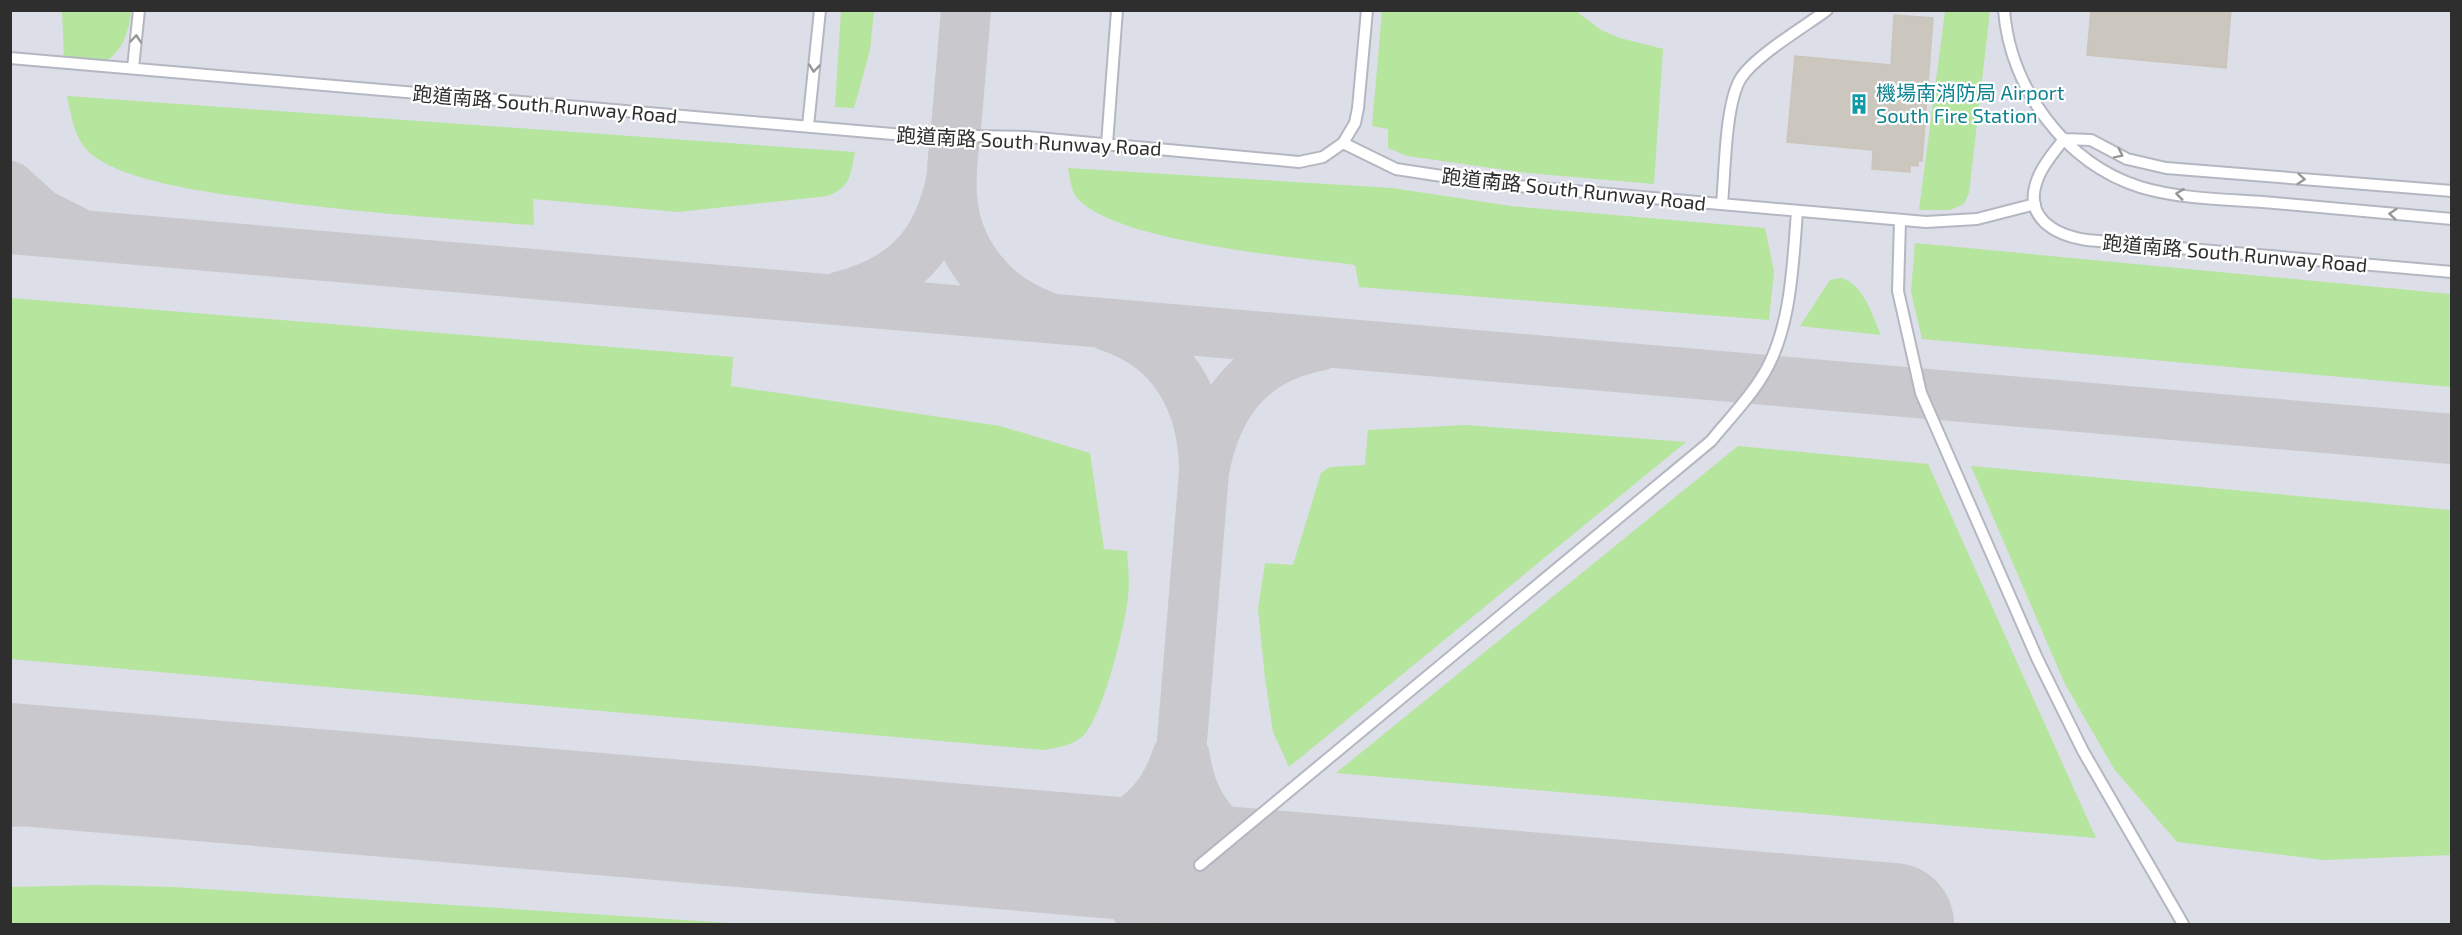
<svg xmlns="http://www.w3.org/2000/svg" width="2462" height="935" viewBox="0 0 2462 935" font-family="'Exo 2','Noto Sans TC',sans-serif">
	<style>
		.airport { fill: #dcdee8 }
		.green { fill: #b6e59e }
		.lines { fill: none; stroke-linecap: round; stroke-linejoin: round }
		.taxiway { stroke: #c9c8cc; stroke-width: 50 }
		.runway { stroke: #c9c8cc; stroke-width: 122 }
		.building { fill: #cbc7bf; stroke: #cbc5ba; stroke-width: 1.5 }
		.service-casing { stroke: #b4b7c1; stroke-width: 14 }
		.service { stroke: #fff; stroke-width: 10 }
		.oneway { stroke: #969696 }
		.labels { text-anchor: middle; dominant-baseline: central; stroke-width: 4.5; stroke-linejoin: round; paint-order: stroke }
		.culture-label { font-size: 20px; fill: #0d838f; stroke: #fff; text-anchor: start }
		.street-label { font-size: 20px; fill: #2e2e2e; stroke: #fff }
	</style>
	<rect width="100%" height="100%" fill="#efe9e1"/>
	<path class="airport" d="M10,11H2451V924H11Z"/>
	<path class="green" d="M62,11H131C130,30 120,60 97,64C88,65 74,61 64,60Z
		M841,11H874L870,50L854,108L835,107Z
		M1382,11H1576L1601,30L1620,38L1663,49L1654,184L1527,173L1407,156L1388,148V129L1372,126Z
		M1945,11H1990L1969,193L1964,204L1950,210H1919Z
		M67,96L855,152C850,175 852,186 828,196L678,212L533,199L534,225C444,219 356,212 266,200C220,194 121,183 88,151C74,137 71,114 67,96Z
		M1068,168L1392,188L1511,206L1765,228L1774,272L1769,320L1359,287L1355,265C1294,257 1116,242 1077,198C1071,192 1070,176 1068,168Z
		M1915,243L2451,294V387L1922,339L1911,292Z
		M1841,278C1864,284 1872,315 1881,335L1800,326L1830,280Z
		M11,298L733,357L731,386L1000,426L1090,453L1104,549L1127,551C1128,566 1130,582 1128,597C1125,626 1103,717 1083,736C1072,746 1058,747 1044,750L11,659Z
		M1466,425L1686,442L1289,767L1273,732L1265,678L1258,609L1265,563L1293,565L1321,473L1330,467L1365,465L1368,430Z
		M1738,446L1928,464L2096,838L1336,773Z
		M1971,466L2451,510V855L2324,860L2177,842L2114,769L2064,682Z
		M98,885L173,887L746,924H11V887Z"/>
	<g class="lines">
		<path class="taxiway" d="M966,10C963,46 960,81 957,116C955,142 950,168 952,194C954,249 992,297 1043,315
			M10,186L41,214L75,231
			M10,229L2452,439
			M838,297C903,281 938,246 951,180
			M1110,327C1174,348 1202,402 1204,466
			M1185,757C1195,832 1248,856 1313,875
			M10,802L259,785
			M1032,851C1097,843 1156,826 1177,756
			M1037,852C1082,857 1126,881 1145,924
			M1729,910L1787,924
			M1167,924L1204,472C1216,405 1250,359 1319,346
			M1190,924C1219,892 1262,872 1307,875"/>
		<path class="runway" d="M10,764L1893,924"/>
	</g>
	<path class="building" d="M2091,10H2231L2226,68L2087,55Z
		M1894,15L1933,18L1922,161H1918V166L1910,165V172L1872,169L1873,150L1787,142L1795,56L1891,65Z"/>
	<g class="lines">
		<g class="service-casing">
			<path id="service" d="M2004,10C2010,88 2065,163 2140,187C2183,200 2231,199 2275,203C2334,208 2393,214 2452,219
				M10,58L904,135L1027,137L1299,162L1323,157L1343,143L1396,169L1494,184L1926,222L1977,219L2035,204
				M133,68L139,10
				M808,126L820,10
				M2064,139C2055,151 2043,164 2038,178C2022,217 2054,235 2087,240L2452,272
				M2064,139L2091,140L2127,159L2166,168L2452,191
				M1343,143L1355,123L1358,108L1367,10
				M1107,144L1117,10
				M1722,204C1725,173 1725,103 1741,78C1755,56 1804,27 1827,10
				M1900,220L1898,291L1921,393L2037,658L2083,751L2183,924
				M1200,865L1711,441C1727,421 1746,402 1760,380C1791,334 1793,265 1797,211"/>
		</g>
		<use href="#service" class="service"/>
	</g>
	<defs><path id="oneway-chevron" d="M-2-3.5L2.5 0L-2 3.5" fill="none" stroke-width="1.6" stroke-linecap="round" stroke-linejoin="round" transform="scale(1.5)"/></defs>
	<g class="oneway">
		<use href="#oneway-chevron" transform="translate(136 39) rotate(-85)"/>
		<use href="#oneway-chevron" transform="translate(814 68) rotate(96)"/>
		<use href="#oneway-chevron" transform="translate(2119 154) rotate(26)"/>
		<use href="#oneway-chevron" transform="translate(2301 179) rotate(5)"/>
		<use href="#oneway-chevron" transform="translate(2180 194) rotate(-173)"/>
		<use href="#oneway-chevron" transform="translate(2393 214) rotate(-175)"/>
	</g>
	<defs>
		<g id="building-bare" transform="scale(1.62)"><path d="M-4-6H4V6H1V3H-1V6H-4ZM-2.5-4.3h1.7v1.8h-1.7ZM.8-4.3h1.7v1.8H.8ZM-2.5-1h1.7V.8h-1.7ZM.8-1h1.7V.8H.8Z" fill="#0f9aa8" stroke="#fff" stroke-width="2.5" paint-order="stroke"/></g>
	</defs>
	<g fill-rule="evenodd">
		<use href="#building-bare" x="1859" y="104"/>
	</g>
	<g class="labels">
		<g class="culture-label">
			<text x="1876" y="92">機場南消防局 Airport<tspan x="1876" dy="23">South Fire Station</tspan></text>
		</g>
		<g class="street-label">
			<text transform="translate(545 104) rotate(5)">跑道南路 South Runway Road</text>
			<text transform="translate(1029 141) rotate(3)">跑道南路 South Runway Road</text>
			<text transform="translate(1574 189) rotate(6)">跑道南路 South Runway Road</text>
			<text transform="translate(2235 253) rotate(5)">跑道南路 South Runway Road</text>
		</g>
	</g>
	<rect width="2462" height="935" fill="none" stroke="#2e2e2e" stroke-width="24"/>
</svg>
